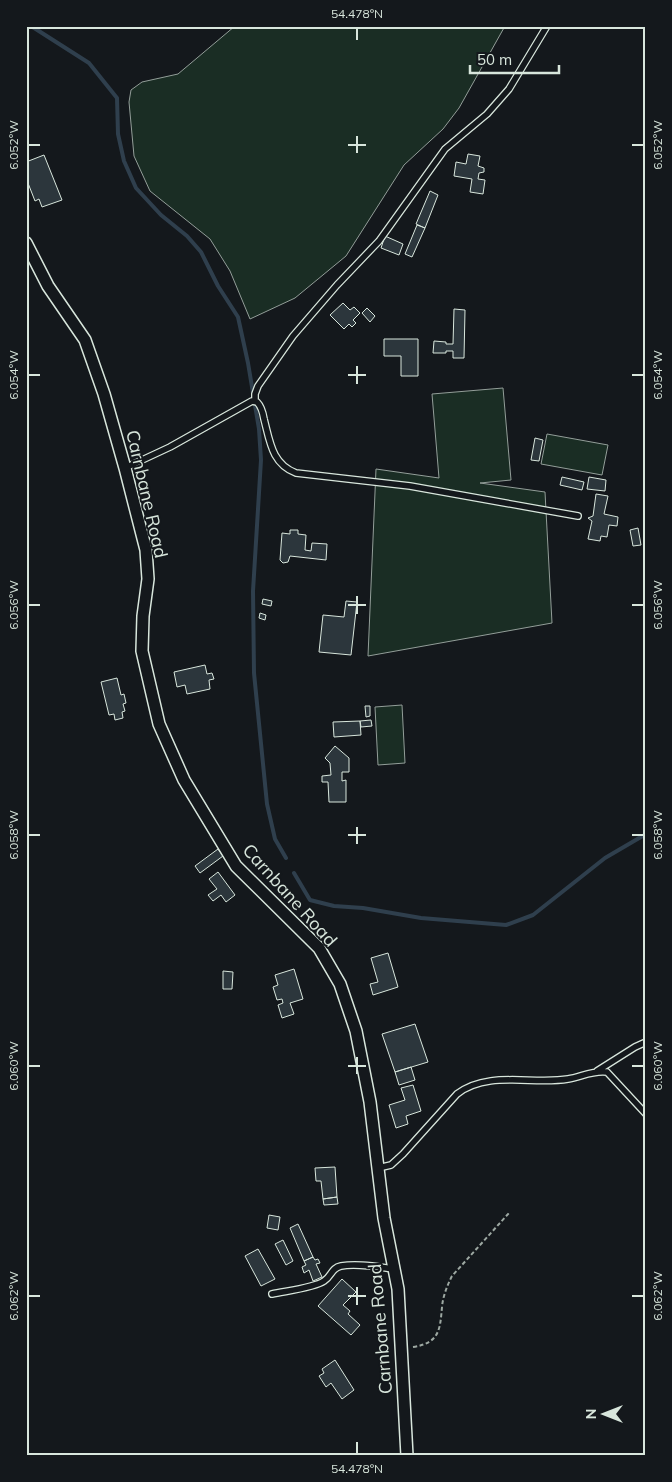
<svg xmlns="http://www.w3.org/2000/svg" width="672" height="1482" viewBox="0 0 672 1482" font-family="Mulish,sans-serif">
	<style>
		.green { fill: #1a2d24; stroke: #939e99 }
		.lines { fill: none; stroke-linecap: round; stroke-linejoin: round }
		.stream { stroke: #2f3f4d; stroke-width: 4 }
		.building { fill: #2c363c; stroke: #d8e6dc }
		.service-casing { stroke: #d8e6dc; stroke-width: 8 }
		.minor-casing { stroke: #d8e6dc; stroke-width: 14 }
		.path { stroke: #9da8a2; stroke-width: 2; stroke-dasharray: 4 2.5; stroke-linecap: butt }
		.service { stroke: #14181c; stroke-width: 5.5 }
		.minor { stroke: #14181c; stroke-width: 11 }
		.ticks { fill: none; stroke: #d8e6dc; stroke-width: 2 }
		.labels { text-anchor: middle; dominant-baseline: central; stroke-width: 4; stroke-linejoin: round; paint-order: stroke }
		.street-label { font-size: 18px; fill: #d8e6dc; stroke: #14181c }
		.neatline { fill: none; stroke: #d8e6dc; stroke-width: 2 }
		.ticks-label { font-size: 12px; text-anchor: middle; fill: #d8e6dc }
	</style>
	<rect width="100%" height="100%" fill="#14181c"/>
	<path class="green" d="M235,26H505L459,108L443,129L404,165L346,256L295,298L250,319L230,271L210,239L150,191L134,156L129,102L131,90L142,82L178,74Z
		M503,388L511,480L480,483L545,492L552,623L368,656L376,469L439,478L432,394Z
		M547,434L608,445L602,475L541,464Z
		M402,705L405,763L378,765L375,707Z"/>
	<g class="lines">
		<path class="stream" d="M31,26L89,63L117,98L118,134L124,161L136,188L161,215L187,236L201,252L218,286L238,317L248,363L259,429L261,460L253,591L254,673L267,804L275,839L286,858
			M294,873L310,900L334,906L363,908L421,918L506,925L533,915L605,858L646,834"/>
	</g>
	<path class="building" d="M468,154L480,156L478,166L484,168V172L479,173L478,179L485,180L483,194L470,192L472,179L454,176L456,162L466,164Z
		M44,155L62,200L42,207L39,199L35,201L26,178V162Z
		M430,191L438,195L425,228L416,224Z
		M417,225L425,228L412,257L405,254Z
		M385,236L403,244L399,255L381,248Z
		M343,303L350,310L354,307L360,313L353,320L356,323L352,327L349,324L344,329L330,315Z
		M367,308L375,316L370,322L362,313Z
		M454,309L465,310L464,358H453V351H446V353H433L434,341L446,342V344H453Z
		M384,339H418V376H401V356H384Z
		M535,438L543,440L539,461L531,460Z
		M562,477L584,482L582,490L560,485Z
		M589,477L606,480L605,491L587,489Z
		M596,494L608,496L604,514L618,517L617,526L609,525L607,537L601,536L600,541L588,539L592,521L588,518L593,516Z
		M638,528L641,545L633,546L630,530Z
		M290,530H298V534L306,535L305,550L311,551L312,543L327,544L326,560L290,556L288,562L283,563L280,560L282,533L290,534Z
		M263,599L272,601L271,606L262,604Z
		M346,601L357,602L351,655L319,652L323,615L344,617Z
		M260,613L266,615L265,620L259,618Z
		M205,665L207,674L212,673L214,679L209,680L210,689L187,694L185,685L177,687L174,672Z
		M117,678L121,695L124,694L126,703L123,704L125,711L122,712L123,718L115,720L114,714L109,715L101,682Z
		M365,706H370V716L366,717Z
		M371,720L372,726L361,727L360,721Z
		M360,721L361,735L334,737L333,722Z
		M335,746L349,758V772H342V781L346,780V802H329L328,782H322V776L331,775L330,763L325,758Z
		M218,849L223,856L200,873L195,866Z
		M218,872L235,895L226,902L221,895L213,901L208,895L217,889L209,879Z
		M388,953L398,987L373,995L370,984L378,982L371,958Z
		M294,969L303,999L290,1003L294,1014L282,1018L278,1005L283,1003L282,999L277,1000L273,987L278,985L275,975Z
		M223,971L233,972L232,989H223Z
		M415,1024L428,1062L395,1072L382,1034Z
		M411,1067L415,1080L399,1085L395,1072Z
		M413,1085L421,1111L406,1116L408,1124L396,1128L389,1105L405,1100L401,1088Z
		M335,1167L337,1197L323,1199L321,1181H316L315,1168Z
		M337,1197L338,1204L324,1205L323,1199Z
		M269,1215L280,1217L278,1230L267,1228Z
		M298,1224L313,1257L304,1261L290,1228Z
		M283,1240L293,1261L286,1265L275,1244Z
		M258,1249L275,1279L261,1286L245,1256Z
		M313,1257L315,1260L318,1259L320,1263L316,1264L322,1277L313,1281L309,1270L304,1273L302,1267L306,1265L304,1261Z
		M342,1279L356,1292L343,1305L350,1311L348,1314L360,1325L351,1335L318,1306Z
		M335,1360L354,1390L342,1399L331,1383L326,1387L319,1376L324,1373L322,1369Z"/>
	<g class="lines">
		<g class="service-casing">
			<path id="service" d="M255,401V394L258,386L293,336L337,285L379,241L445,149L487,114L509,89L547,26
				M125,468L170,447L252,401L257,402C261,406 263,413 264,419C270,442 272,464 296,473L410,486L578,516
				M597,1071L635,1047L646,1042
				M378,1168L391,1165L403,1154L457,1094C488,1070 533,1085 568,1079C581,1077 593,1070 607,1072L646,1114
				M272,1294C285,1291 314,1288 324,1281C332,1276 331,1268 341,1266C358,1263 378,1267 395,1269"/>
		</g>
		<g class="minor-casing">
			<path id="minor" d="M26,243L48,286L85,340L104,394L125,468L146,550L148,579L143,616L142,651L159,724L184,780L236,866L319,948L340,984L356,1031L370,1102L384,1218L398,1289L407,1456"/>
		</g>
		<path class="path" d="M413,1347C440,1343 440,1329 442,1307C443,1296 447,1286 452,1276L509,1213"/>
		<use href="#service" class="service"/>
		<use href="#minor" class="minor"/>
	</g>
	<path class="ticks" d="M357,28V40M357,136V153M28,145H40M348,145H366M632,145H644M357,366V384M28,375H40M348,375H366M632,375H644M357,596V614M28,605H40M348,605H366M632,605H644M357,827V844M28,835H40M348,835H366M632,835H644M357,1057V1074M28,1066H40M348,1066H366M632,1066H644M357,1287V1305M28,1296H40M348,1296H366M632,1296H644M357,1442V1454"/>
	<g class="labels">
		<g class="street-label">
			<text transform="translate(147 494) rotate(77)">Carnbane Road</text>
			<text transform="translate(290 895) rotate(48)">Carnbane Road</text>
			<text transform="translate(380 1329) rotate(-95)">Carnbane Road</text>
		</g>
	</g>
	<rect width="672" height="1482" fill="none" stroke="#14181c" stroke-width="55"/>
	<g transform="translate(604 1414) rotate(270)" stroke="#14181c" stroke-width="4" paint-order="stroke">
	<path d="M0-4L9 19L0 12L-9 19Z" fill="#d8e6dc"/>
	<text y="-8" font-size="14" font-weight="bold" text-anchor="middle" fill="#d8e6dc">N</text>
	</g>
	<path d="M470 65v8h89v-8" fill="none" stroke="#d8e6dc" stroke-width="2.5"/>
	<text x="477" y="65" font-size="15" fill="#d8e6dc" stroke="#14181c" stroke-width="4" paint-order="stroke">50 m</text>
	<rect x="28" y="28" width="616" height="1426" class="neatline"/>
	<g class="ticks-label">
		<text x="357" y="18">54.478°N</text>
		<text transform="translate(658 145) rotate(-90)" y="4">6.052°W</text>
		<text transform="translate(14 145) rotate(-90)" y="4">6.052°W</text>
		<text transform="translate(658 375) rotate(-90)" y="4">6.054°W</text>
		<text transform="translate(14 375) rotate(-90)" y="4">6.054°W</text>
		<text transform="translate(658 605) rotate(-90)" y="4">6.056°W</text>
		<text transform="translate(14 605) rotate(-90)" y="4">6.056°W</text>
		<text transform="translate(14 835) rotate(-90)" y="4">6.058°W</text>
		<text transform="translate(658 835) rotate(-90)" y="4">6.058°W</text>
		<text transform="translate(14 1066) rotate(-90)" y="4">6.060°W</text>
		<text transform="translate(658 1066) rotate(-90)" y="4">6.060°W</text>
		<text transform="translate(14 1296) rotate(-90)" y="4">6.062°W</text>
		<text transform="translate(658 1296) rotate(-90)" y="4">6.062°W</text>
		<text x="357" y="1473">54.478°N</text>
	</g>
</svg>
